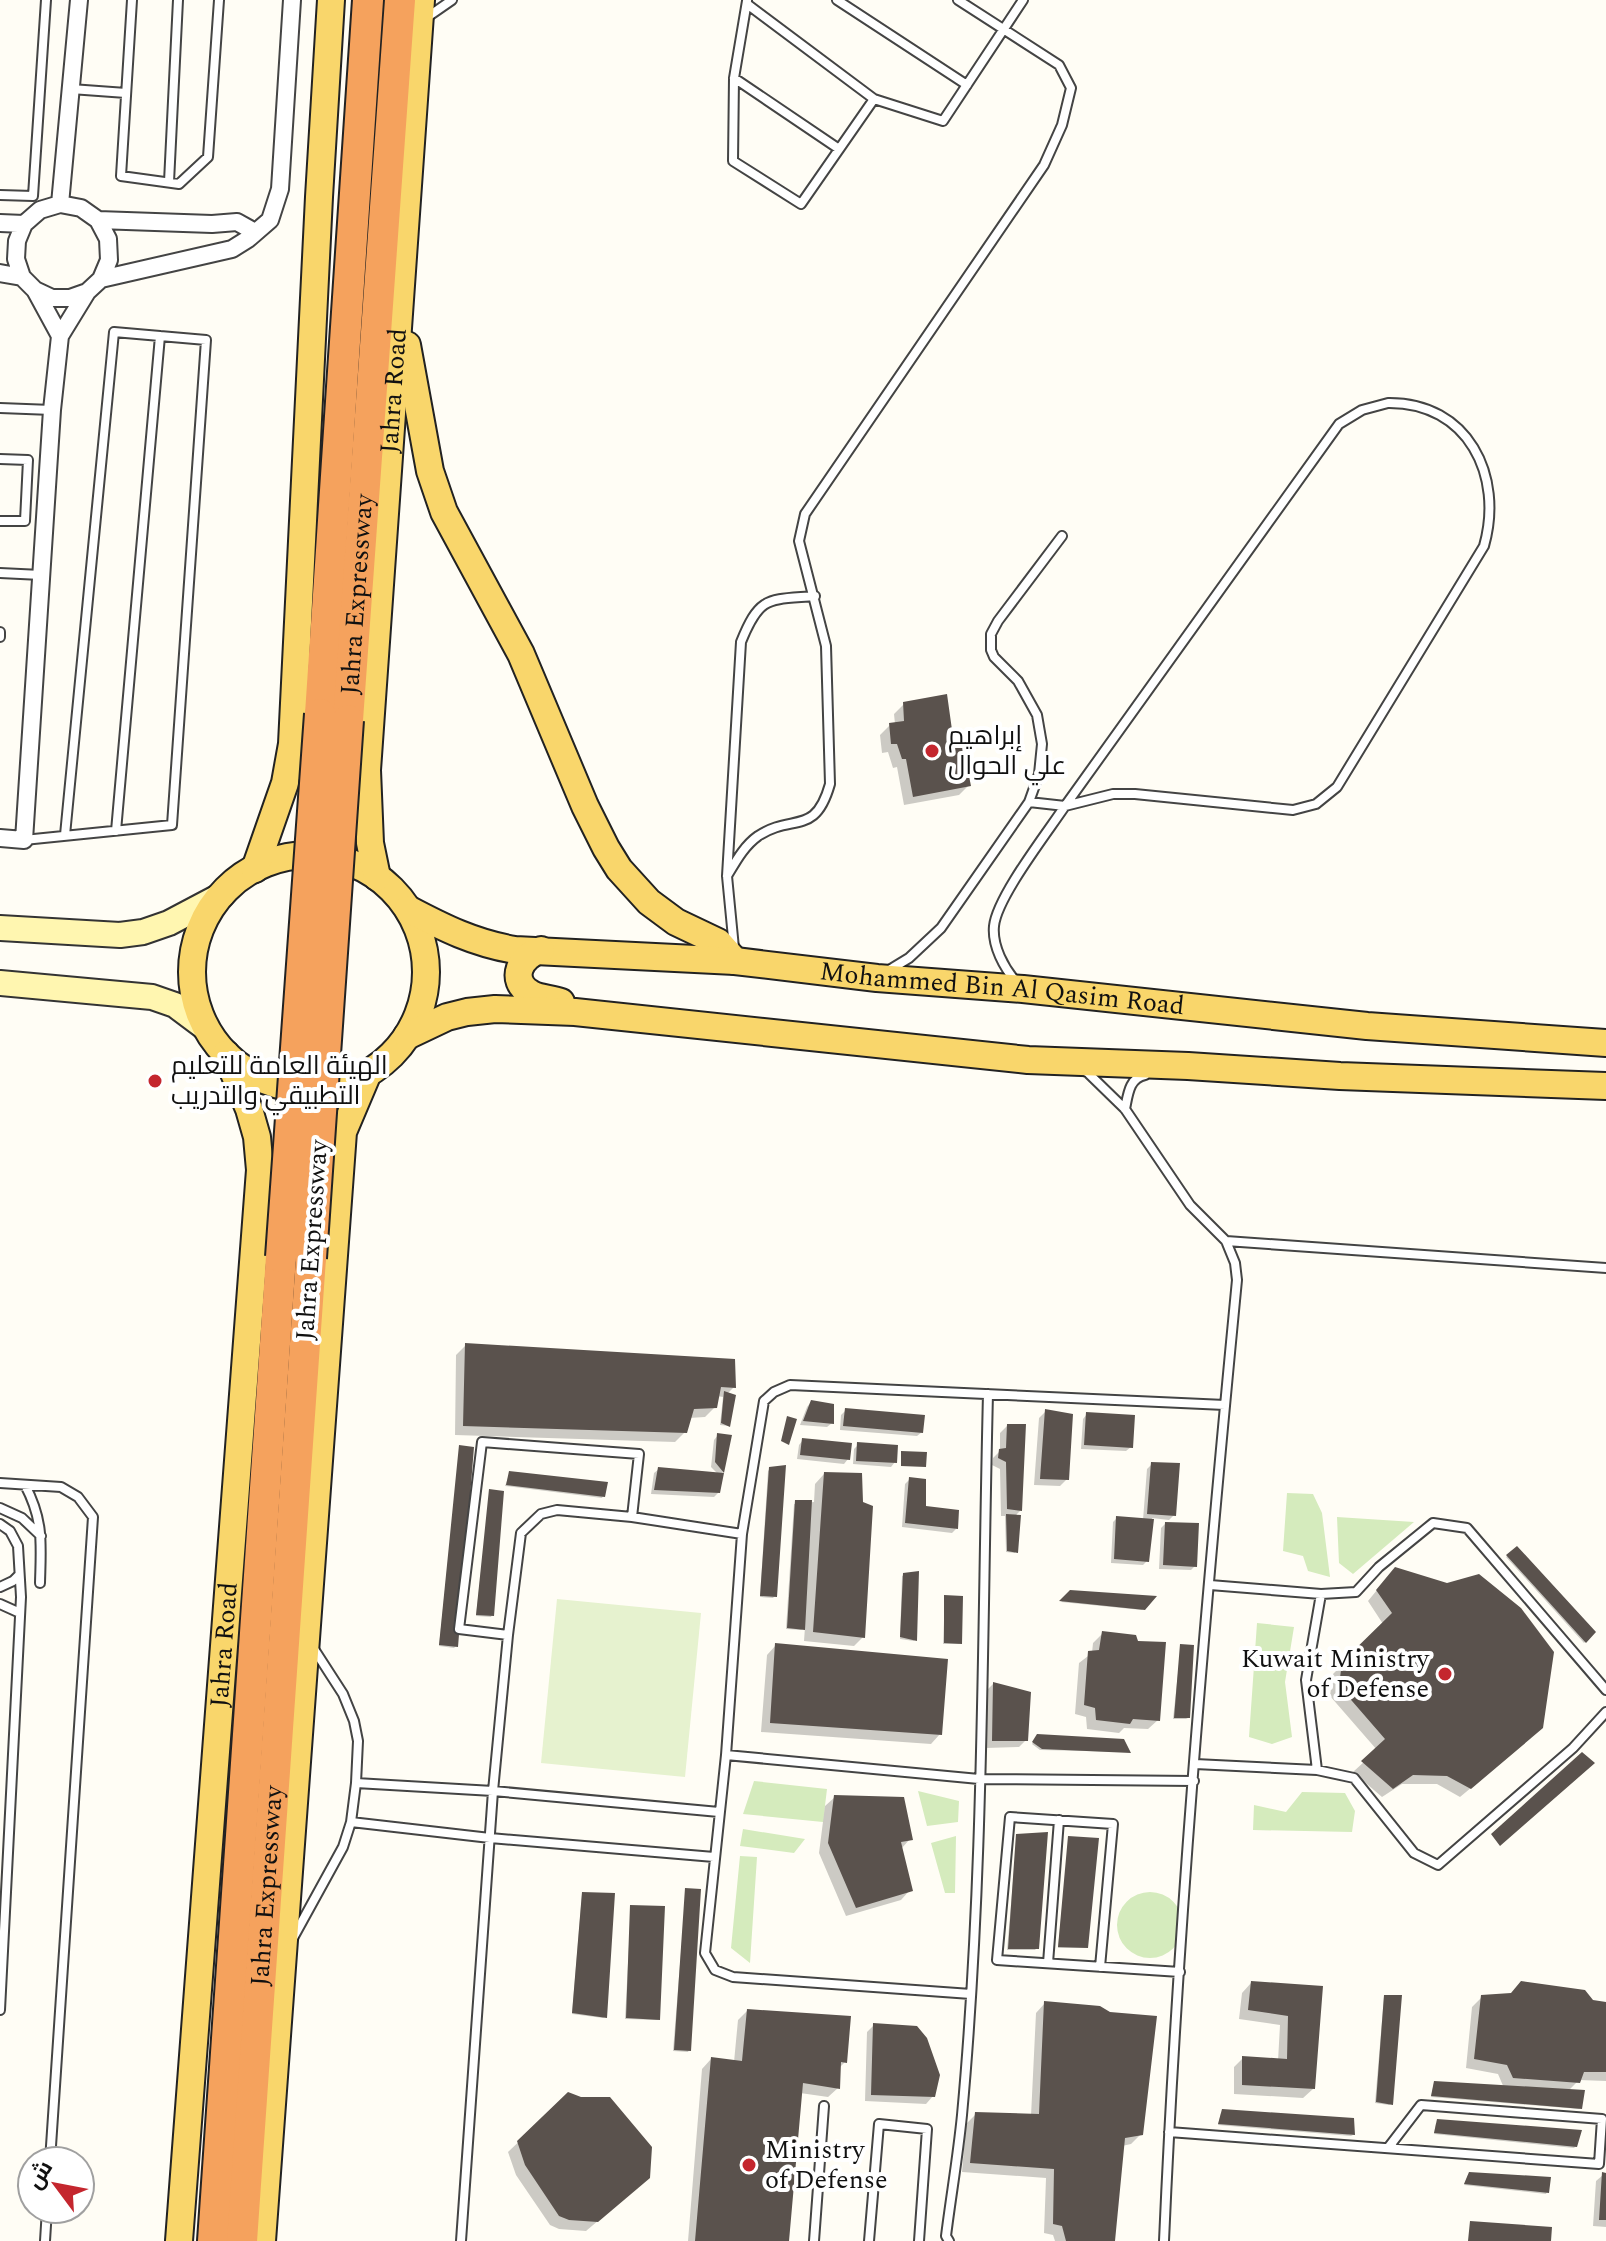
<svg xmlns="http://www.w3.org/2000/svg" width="1606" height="2241" viewBox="0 0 1606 2241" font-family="Spectral,Cairo,serif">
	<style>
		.green { fill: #d5ebbd }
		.pitch { fill: #e6f2cf }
		.shadow { fill: #0003 }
		.building { fill: #5a524d }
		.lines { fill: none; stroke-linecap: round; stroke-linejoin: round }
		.lane-casing { stroke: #444; stroke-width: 12 }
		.street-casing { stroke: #444; stroke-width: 20 }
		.secondary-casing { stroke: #333; stroke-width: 28 }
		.primary-casing { stroke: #222; stroke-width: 30 }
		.highway-casing { stroke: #222; stroke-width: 34 }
		.lane { stroke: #fff; stroke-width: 8 }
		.street { stroke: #fff; stroke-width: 16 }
		.secondary { stroke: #fff6b0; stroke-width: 24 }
		.primary { stroke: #f9d66b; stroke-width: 26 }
		.highway { stroke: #f5a25d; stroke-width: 30 }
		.highway-bridge-casing { stroke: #222; stroke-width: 34; stroke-linecap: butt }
		.highway-bridge { stroke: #f5a25d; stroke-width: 30 }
		.poi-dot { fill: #c4262e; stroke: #fff; stroke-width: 3 }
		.labels { text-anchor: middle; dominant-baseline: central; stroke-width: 8; stroke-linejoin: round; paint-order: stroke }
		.street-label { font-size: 26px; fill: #111; stroke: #fff }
		.poi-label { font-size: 26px; fill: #111; stroke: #fff; text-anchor: start }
	</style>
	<rect width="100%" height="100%" fill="#fffdf5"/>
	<path class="green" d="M1287,1493L1313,1494L1322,1513L1330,1577L1308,1571L1303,1556L1283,1551Z
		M1337,1517L1414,1522L1353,1574L1339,1563Z
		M1257,1623L1294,1627L1285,1682L1292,1737L1272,1744L1249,1737Z
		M754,1781L827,1789L823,1822L743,1814Z
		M918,1791L959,1801L958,1822L927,1826Z
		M1302,1792L1345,1793L1355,1811L1352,1832L1253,1830L1254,1805L1286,1812Z
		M743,1829L805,1839L794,1853L740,1846Z
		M956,1836L955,1893H945L931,1843Z
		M740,1856L757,1857L750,1963L731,1948Z
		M1117 1925a33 33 0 1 1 66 0a33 33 0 1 1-66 0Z"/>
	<path class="pitch" d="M557,1599L701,1613L685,1777L541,1763Z"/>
	<path class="shadow" d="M904,704L951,739L969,785L959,795L904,805L897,767L893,768L888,752L882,753L880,735L890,725L895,724L894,714Z
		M466,1345L734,1387L727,1394L729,1426L720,1425L723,1397L717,1396L715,1407L705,1417L689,1418L685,1432L675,1442L455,1435L456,1355Z
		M811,1402L832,1423L827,1427L800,1425L807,1407Z
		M846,1410L922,1432L917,1436L840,1430L841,1415Z
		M1046,1411L1067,1479L1060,1486L1034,1485L1039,1418Z
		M1087,1414L1131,1447L1126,1451L1081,1449L1083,1419Z
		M1007,1426L1020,1511L1014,1517L1015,1553L1006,1552L1005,1516H1001L1000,1469L992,1465L993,1458L1000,1451V1433Z
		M718,1435L729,1437L719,1492L714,1497L651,1494L654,1473L659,1469L718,1474L711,1467L714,1440Z
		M803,1440L848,1459L844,1464L797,1459L799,1445Z
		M858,1445L895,1462L891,1467L853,1464L854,1449Z
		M460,1448L456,1646L454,1648L439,1646Z
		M1152,1464L1174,1515L1169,1520L1152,1518L1147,1561L1143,1565L1111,1563L1113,1522L1117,1518L1143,1520L1147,1469Z
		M770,1469L775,1596L773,1598L760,1597L768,1471Z
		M510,1473L603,1496L602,1498L505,1486Z
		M824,1474L863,1637L854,1646L804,1641L805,1627L801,1630L786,1629L794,1504L814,1502L815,1484Z
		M909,1480L924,1508L956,1529L952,1533L902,1527L905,1484Z
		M490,1491L492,1615L491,1617L476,1616Z
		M1165,1524L1195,1566L1191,1570L1159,1569L1161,1528Z
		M1517,1548L1593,1632L1584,1643L1506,1557Z
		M904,1575L915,1640L914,1641L900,1639L902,1576Z
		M1386,1579L1446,1585L1531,1738L1460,1797L1437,1784H1402L1382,1797L1353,1772L1377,1750L1330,1696L1333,1674L1383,1624L1368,1601Z
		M1071,1592L1153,1598L1142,1610L1061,1602Z
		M945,1597L960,1643L959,1644H943Z
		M1103,1633L1158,1720L1148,1729L1124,1728L1119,1733L1087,1729L1086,1717L1075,1714L1079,1663L1092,1653L1093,1643Z
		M776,1645L940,1734L931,1744L761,1732L767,1655Z
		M1181,1646L1188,1718L1186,1719H1173Z
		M993,1684L1026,1740L1019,1747L986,1748V1691Z
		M1038,1736L1129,1752L1040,1750L1032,1744Z
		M835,1797L910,1839L901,1849L910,1890L901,1900L846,1916L819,1853L825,1806Z
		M1017,1836L1037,1948L1035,1950H1007Z
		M1069,1838L1086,1947L1085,1948H1058Z
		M686,1890L689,2050L688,2052L673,2051Z
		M582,1894L605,2017L603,2018L572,2014Z
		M631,1907L659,2019L657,2020L625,2019Z
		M1251,1983L1320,1988L1313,2089L1303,2098L1234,2094V2067L1243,2058L1278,2061L1280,2025L1239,2019L1242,1993Z
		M1384,1997L1391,2104L1389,2105L1375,2103Z
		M1482,1997L1606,2004V2081L1579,2080L1568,2091L1581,2108L1579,2109L1431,2097L1434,2083L1504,2088L1498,2074L1466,2068L1472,2007Z
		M1045,2003L1141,2134L1131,2144L1122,2146L1113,2241H1055L1053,2235L1044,2233L1046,2178L962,2172L966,2124L976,2114L1031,2116L1036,2013Z
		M747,2011L845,2062L838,2069V2088L828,2097L800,2093L787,2241H688L702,2069L711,2059L734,2062L738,2020Z
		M874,2025L933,2096L926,2104L865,2101L867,2032Z
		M569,2094L638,2187L586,2231L559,2229L550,2225L516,2175L508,2152Z
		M1221,2113L1353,2135L1351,2136L1218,2125Z
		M1436,2123L1576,2146L1574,2148L1434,2134Z
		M1468,2175L1547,2192L1546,2194L1464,2185Z
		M1603,2175H1606V2227L1593,2226L1596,2181Z"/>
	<path class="building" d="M947,694L953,737L961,736L971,786L913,797L906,759H902L897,744H891L889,723L904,721L903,702Z
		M465,1343L735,1359L736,1388L721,1387L717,1408L694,1409L687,1433L463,1426Z
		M724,1391L736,1395L730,1427L721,1423Z
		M811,1400L834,1404V1424L803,1421Z
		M845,1408L925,1415L923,1433L843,1426Z
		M1045,1409L1073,1414L1069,1480L1040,1479Z
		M1086,1412L1135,1415L1133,1448L1084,1445Z
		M787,1416L797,1419L789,1445L781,1441Z
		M1007,1424H1026L1022,1511L1007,1509L1006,1462L998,1458L999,1449L1006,1448Z
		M717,1433L732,1435L724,1473L715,1462Z
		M802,1438L852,1443L850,1460L800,1455Z
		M857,1442L898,1445L897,1463L856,1461Z
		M459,1445L474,1447L458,1647L439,1645Z
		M901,1451L927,1452L926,1467L901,1466Z
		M1151,1462L1180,1463L1176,1516L1147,1514Z
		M786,1465L777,1597L760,1596L769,1467Z
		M658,1467L724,1473L720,1493L654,1490Z
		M509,1471L608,1482L605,1497L506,1485Z
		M824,1472L862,1473L863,1502L873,1506L865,1638L813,1632Z
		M909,1477L926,1479V1506L959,1510L958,1529L905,1523Z
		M489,1489L504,1491L494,1616L476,1615Z
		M795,1500H812L805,1630L787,1628Z
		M1006,1514L1021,1515L1018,1553L1007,1551Z
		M1116,1516L1154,1519L1149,1562L1114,1559Z
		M1165,1522L1199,1523L1197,1567L1163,1565Z
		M1517,1546L1596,1632L1586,1643L1506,1555Z
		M1395,1567L1447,1583L1479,1574L1521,1608L1554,1652L1543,1728L1471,1789L1447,1776L1413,1775L1393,1789L1361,1761L1385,1739L1339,1686L1342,1662L1392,1613L1376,1590Z
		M919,1571L917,1641L900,1637L903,1573Z
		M1070,1590L1157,1596L1145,1610L1059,1601Z
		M944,1595L963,1596L962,1644L944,1643Z
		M1102,1631L1136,1635L1138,1641L1166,1642L1160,1721L1133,1719L1130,1724L1096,1720L1095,1708L1084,1705L1088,1651L1099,1650Z
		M775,1643L948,1659L942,1735L770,1723Z
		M1180,1644L1194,1645L1190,1718H1174Z
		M993,1682L1031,1692L1028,1741H992Z
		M1037,1734L1124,1739L1131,1753L1042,1749L1032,1742Z
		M1582,1752L1595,1763L1500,1846L1491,1834Z
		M834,1795L904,1797L913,1840L901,1842L913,1891L856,1908L828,1843Z
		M1048,1832L1039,1949H1008L1016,1834Z
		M1068,1836L1099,1838L1088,1948L1058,1947Z
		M685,1888L701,1889L691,2051L674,2050Z
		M582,1892L615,1893L607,2018L572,2013Z
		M630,1905L665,1906L660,2020L626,2018Z
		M1251,1981L1323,1986L1315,2089L1242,2085V2056L1287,2059L1288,2016L1248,2010Z
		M1521,1981L1585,1990L1593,2000L1606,2002V2072H1584L1580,2083L1513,2078L1507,2065L1474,2059L1481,1995L1511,1993Z
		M1384,1995H1402L1393,2105L1376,2102Z
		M1044,2001L1100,2006L1110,2012L1157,2016L1143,2135L1125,2138L1115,2241H1066L1062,2226L1053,2224L1054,2169L970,2163L975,2112L1039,2114Z
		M747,2009L851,2016L847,2063L841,2062L840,2089L803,2083L789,2241H695L711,2057L742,2061Z
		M873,2023L917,2026L927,2038L940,2075L935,2097L871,2095Z
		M1434,2081L1585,2090L1582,2109L1431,2096Z
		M568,2092L581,2097H610L652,2147L650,2178L598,2222L569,2220L559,2216L525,2165L517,2141Z
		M1222,2109L1354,2118L1355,2135L1218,2124Z
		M1437,2119L1582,2130L1577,2147L1434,2133Z
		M1469,2172L1551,2177L1549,2193L1464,2184Z
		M1602,2172L1606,2173V2220H1599Z
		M1470,2221L1552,2227L1551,2241H1468Z"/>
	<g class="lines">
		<g class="lane-casing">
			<path id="lane" d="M132,0L121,176L179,184L208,157L219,0
				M837,0L967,85
				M747,1L734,78L733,161L801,204L874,99
				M747,4L874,99L943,121L1023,0
				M426,18L452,0
				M734,78L839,149
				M71,89L126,93
				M169,182L178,0
				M0,195L33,196L46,0
				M1388,403C1468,402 1504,476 1484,546L1337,787L1316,804L1293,810L1135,794H1113L1065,806L1339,424L1362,410Z
				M0,408L52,410
				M0,459L28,460L25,521H0
				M0,573L41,575
				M0,632V637
				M116,831L160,336
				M24,840L172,825L206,340L114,332L65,835
				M727,876C736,861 744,846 758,836C793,813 815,837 830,784L826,646L799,541L805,514L1044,165L1062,125L1071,88L1059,65L958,0
				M734,948L727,876L741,642C760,595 768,600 815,596
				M886,972L909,958L941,928L1029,802L1039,774L1042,744L1037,715L1018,681L994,657L991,650V634L998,621L1062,536
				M1017,983C1004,968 992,946 994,926C997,897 1047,833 1065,806L1029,802
				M1081,1070L1087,1072L1125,1109L1190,1205L1226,1241L1235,1263L1237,1280C1206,1600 1178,1920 1164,2241
				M1125,1109C1128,1095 1129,1078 1145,1075
				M1226,1241L1606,1268
				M0,1483L61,1487L78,1497L93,1517L50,2161
				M25,1485C44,1521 41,1544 40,1583
				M0,1508L22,1518L41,1536
				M0,1524L10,1531L18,1546L21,1597L0,2010
				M1210,1585L1321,1594L1356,1592L1379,1567L1433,1523L1467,1528L1606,1690
				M0,1587L13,1581L19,1575
				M0,1604L20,1613
				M508,1635L459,1629L482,1442L639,1454L632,1517
				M726,1755L979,1779L1194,1781
				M1195,1764L1317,1770L1354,1778L1414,1853L1438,1865L1573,1748L1606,1712
				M1317,1770L1306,1680L1321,1594
				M356,1783L493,1791L719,1812
				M351,1822L490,1838L714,1857
				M293,1938L343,1847L351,1822L356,1783L358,1741L354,1721L343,1694L312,1646
				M1048,1963L1059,1820
				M1100,1967L1113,1824L1010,1817L997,1960C1058,1964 1119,1968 1180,1972
				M971,1994L733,1977L715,1970L705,1953L726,1755L742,1534L764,1401L774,1392L790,1385L1225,1405
				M1169,2132L1599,2164L1602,2119L1421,2105L1388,2148
				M45,2241L47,2209
				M461,2241L493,1791L508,1635L521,1533L541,1514L557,1510L632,1517L742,1534
				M814,2241L824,2106
				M869,2241L879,2124L927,2129L919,2241
				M949,2241L946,2236C951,2196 958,2156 962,2115C984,1877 982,1633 988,1394"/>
		</g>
		<g class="street-casing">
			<path id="street" d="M60,204L79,0
				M98,220L108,239L109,260L101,279L87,292L70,298H52L35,290L22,277L16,259L17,241L24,224L40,210L60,204L81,208L98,220L212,224L237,222L255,232
				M0,223L24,224
				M0,273L22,277
				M101,279L232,249L248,239L270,220L280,189L292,0
				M35,290L60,336
				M0,838L24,840L52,410L60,336L87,292"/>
		</g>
		<g class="secondary-casing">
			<path id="secondary" d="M0,928L120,935L143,932L169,923L222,895
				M0,983L152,997L175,1005L207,1029"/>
		</g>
		<g class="primary-casing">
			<g id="primary">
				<path d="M407,345L430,471L444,512L521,654L585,806L606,848L619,869L649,902L676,922L718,942L735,961"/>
				<circle cx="309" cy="972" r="117"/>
				<path d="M255,869L285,783L292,744L319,197L331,0"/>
				<path id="s1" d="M377,877L370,843L367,770L421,0"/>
				<path id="s2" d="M408,909C444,928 474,943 515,950L735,961L877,978L1023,989L1367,1026L1606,1043"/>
				<path d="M541,950C521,955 508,980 530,993C539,999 551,998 561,1002"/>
				<path d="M407,1036L447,1017L467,1012L495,1009L575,1012L1028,1060L1188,1066L1340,1076L1606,1086"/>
				<path id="s3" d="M179,2241L260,1170L257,1137L249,1109L226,1054"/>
				<path d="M262,2241L343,1132L368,1073"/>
			</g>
		</g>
		<g class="highway-casing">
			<g id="highway">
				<path d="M320,714L368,0"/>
				<path id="s4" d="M348,720L400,0"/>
				<path d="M213,2241L281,1257"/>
				<path id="s5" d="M242,2241L311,1258"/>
			</g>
		</g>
		<use href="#lane" class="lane"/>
		<use href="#street" class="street"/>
		<use href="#secondary" class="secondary"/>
		<use href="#primary" class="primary"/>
		<use href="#highway" class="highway"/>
		<g class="highway-bridge-casing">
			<path id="highway-bridge" d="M281,1257L320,714
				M311,1258L348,720"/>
		</g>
		<use href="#highway-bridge" class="highway-bridge"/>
	</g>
	<g class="poi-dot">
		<circle cx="932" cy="751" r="8"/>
		<circle cx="155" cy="1081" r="8"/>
		<circle cx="1445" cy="1674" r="8"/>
		<circle cx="749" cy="2165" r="8"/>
	</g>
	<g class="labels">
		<g class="street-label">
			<text stroke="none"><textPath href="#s1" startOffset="488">Jahra Road</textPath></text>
			<text stroke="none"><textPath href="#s4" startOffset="126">Jahra Expressway</textPath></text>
			<text stroke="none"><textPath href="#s2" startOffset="604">Mohammed Bin Al Qasim Road</textPath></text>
			<text transform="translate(312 1240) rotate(-86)">Jahra Expressway</text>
			<text stroke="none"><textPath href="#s3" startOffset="598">Jahra Road</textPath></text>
			<text stroke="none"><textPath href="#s5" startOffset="356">Jahra Expressway</textPath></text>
		</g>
		<g class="poi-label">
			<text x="948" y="736">إبراهيم<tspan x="948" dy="30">علي الحوال</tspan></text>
			<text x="171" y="1066">الهيئة العامة للتعليم<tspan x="171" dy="30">التطبيقي والتدريب</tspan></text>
			<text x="1429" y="1659" text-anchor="end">Kuwait Ministry<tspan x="1429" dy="30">of Defense</tspan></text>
			<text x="765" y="2150">Ministry<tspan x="765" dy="30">of Defense</tspan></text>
		</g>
	</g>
	<g transform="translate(56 2185) rotate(302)"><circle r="38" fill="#ffffff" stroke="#a0a0a0" stroke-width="2"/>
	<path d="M0-6L14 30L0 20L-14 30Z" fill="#c4262e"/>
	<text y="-12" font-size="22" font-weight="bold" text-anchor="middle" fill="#111111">ش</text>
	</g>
</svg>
